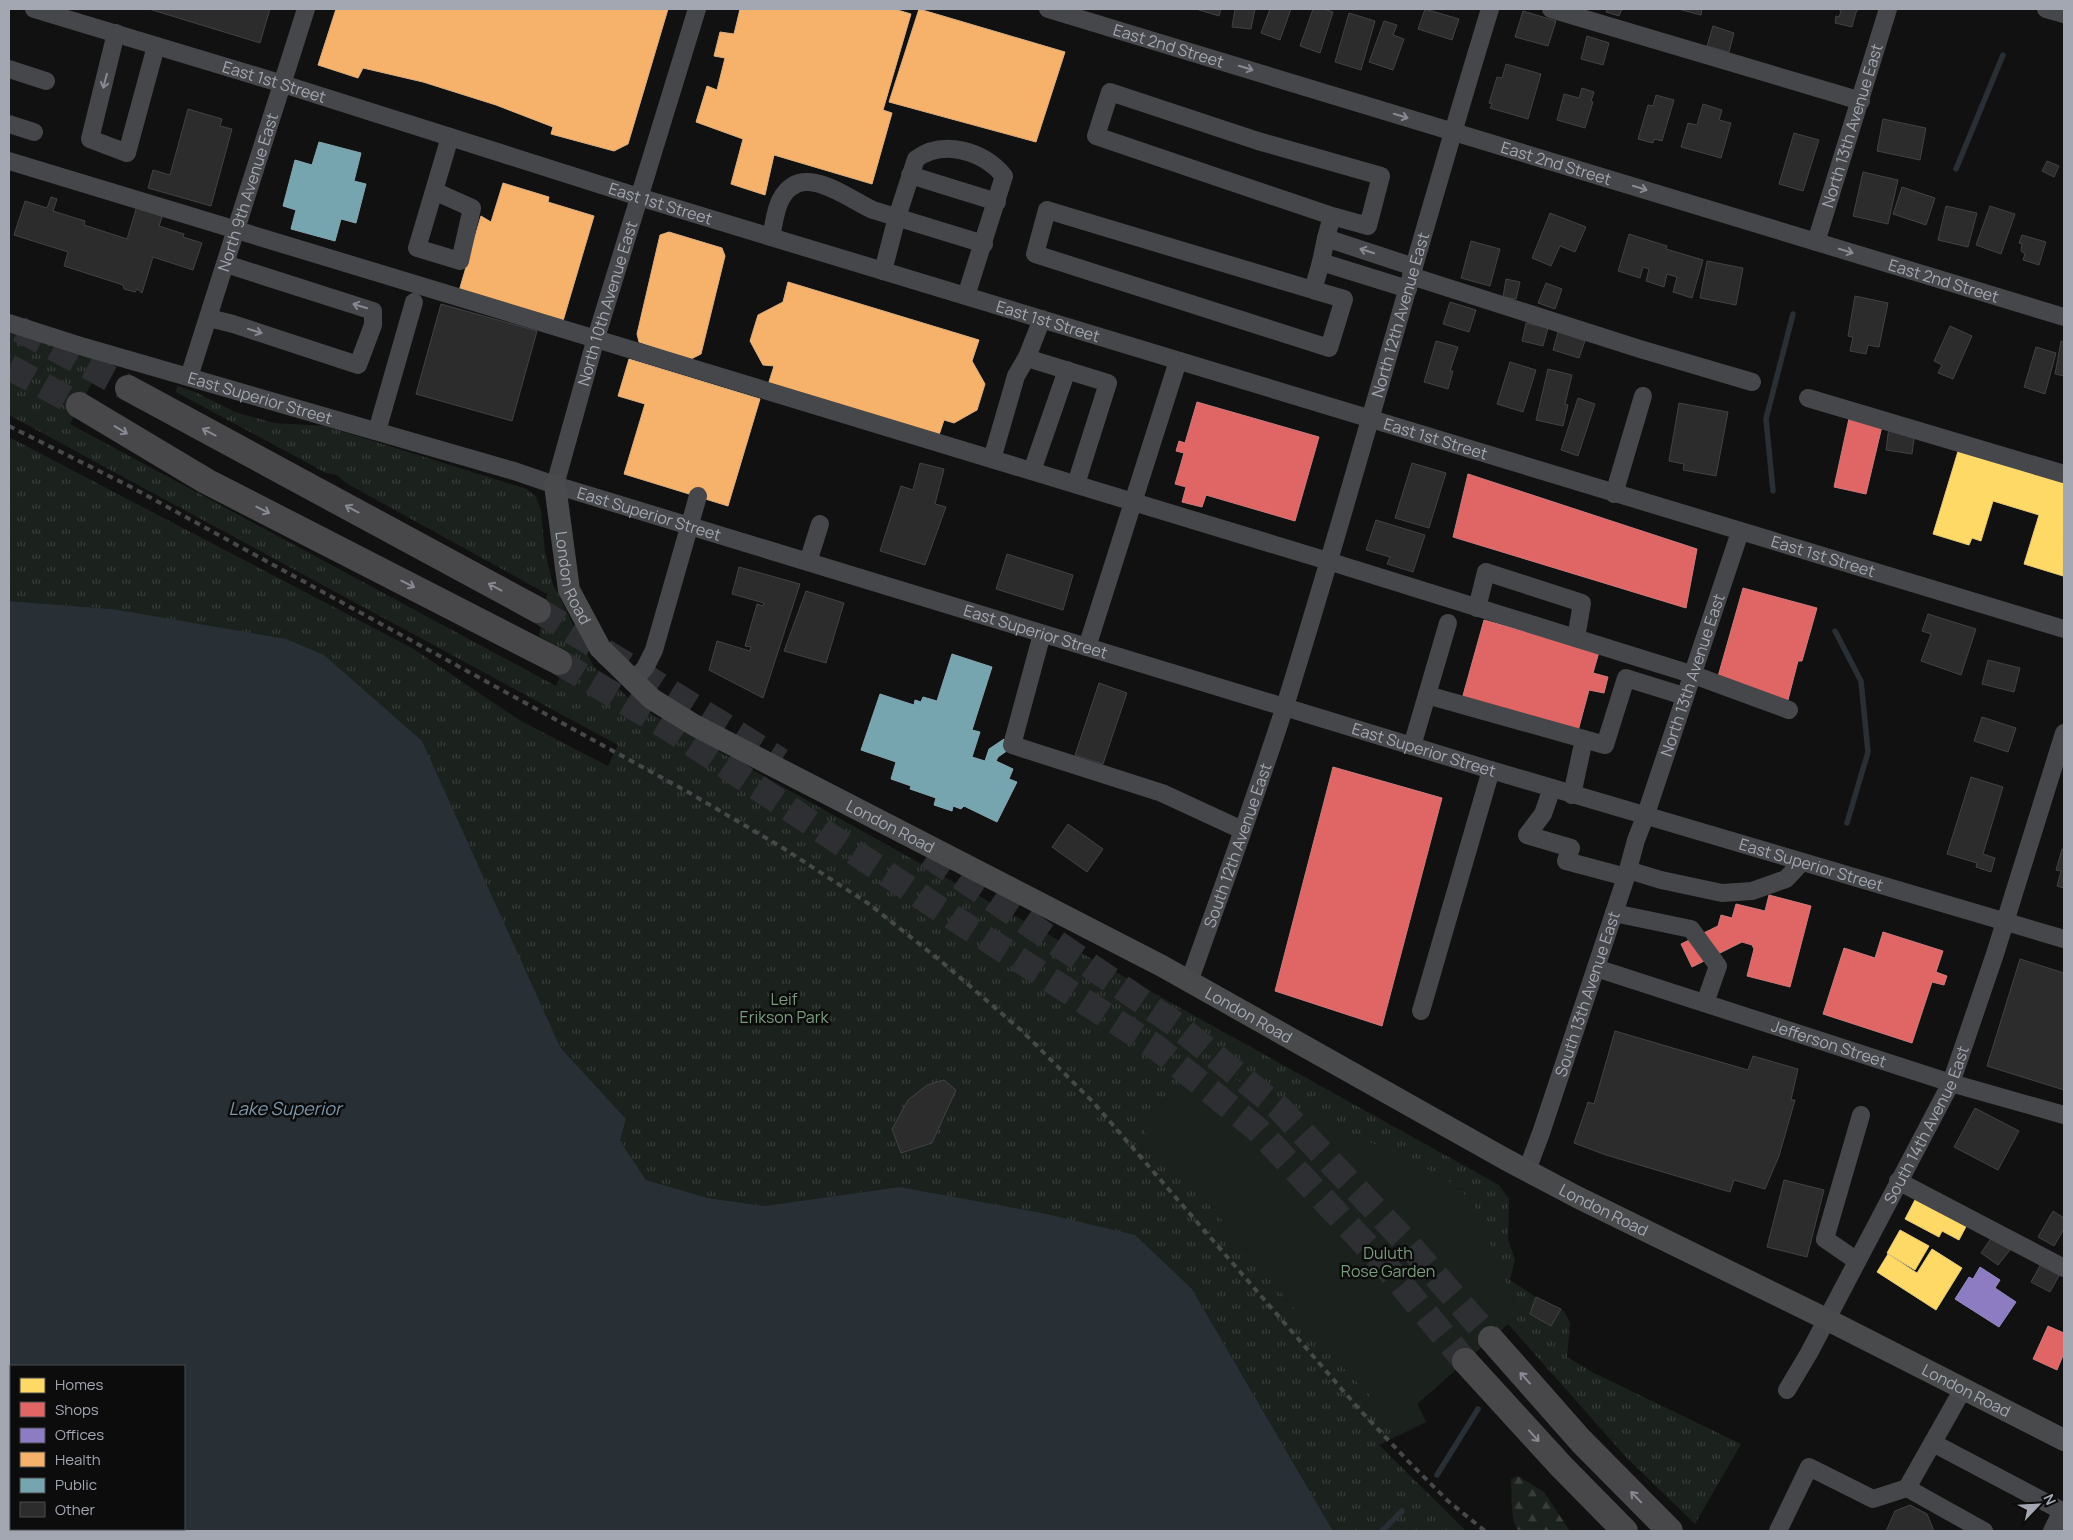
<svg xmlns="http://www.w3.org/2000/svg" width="2073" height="1540" viewBox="0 0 2073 1540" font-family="Manrope,sans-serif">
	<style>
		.forest { fill: url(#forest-firs) }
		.park { fill: url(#park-tufts) }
		.garden { fill: #1b211c }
		.water { fill: #293035; fill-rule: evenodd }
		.homes { fill: #ffd966; stroke: #e3ca7d }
		.shops { fill: #e06666; stroke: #ce7a7d }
		.offices { fill: #8e7cc3; stroke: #9489be }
		.health { fill: #f6b26b; stroke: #ddaf80 }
		.public { fill: #76a5af; stroke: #84a6b0 }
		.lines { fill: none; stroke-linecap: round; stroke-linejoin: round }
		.stream { stroke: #293035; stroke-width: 5.5 }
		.building { fill: #2c2c2d; stroke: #414245 }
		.highway-tunnel { stroke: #2e2f32; stroke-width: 26; stroke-dasharray: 26 13; stroke-linecap: butt }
		.minor { stroke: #46474a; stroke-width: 18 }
		.major { stroke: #484a4c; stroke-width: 22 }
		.highway { stroke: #48484b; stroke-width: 26 }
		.rail { stroke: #46484a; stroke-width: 4; stroke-dasharray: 6 5; stroke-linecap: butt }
		.oneway { stroke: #878a93 }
		.oneway2 { stroke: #888a93 }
		.labels { text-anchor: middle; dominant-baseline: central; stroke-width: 5; stroke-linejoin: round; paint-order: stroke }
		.street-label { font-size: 16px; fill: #a3a7b2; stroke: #0c0c0d }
		.park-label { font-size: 16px; fill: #7b9c7d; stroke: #0c0c0d }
		.water-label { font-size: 18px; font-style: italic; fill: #7c95ab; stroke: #0c0c0d }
	</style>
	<defs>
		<pattern id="forest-firs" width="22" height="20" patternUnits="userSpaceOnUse" patternTransform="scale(1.25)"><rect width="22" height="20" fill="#1b211c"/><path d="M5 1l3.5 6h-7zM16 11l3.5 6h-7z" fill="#393e3b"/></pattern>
		<pattern id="park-tufts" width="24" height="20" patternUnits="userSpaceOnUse" patternTransform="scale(1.25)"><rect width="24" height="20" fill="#1b211c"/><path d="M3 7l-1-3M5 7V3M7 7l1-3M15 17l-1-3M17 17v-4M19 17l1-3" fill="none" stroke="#393e3b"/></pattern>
	</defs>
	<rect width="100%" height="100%" fill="#111112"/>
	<path class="forest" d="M1518,1476L1544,1492L1570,1531H1519C1510,1523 1512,1493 1511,1479Z"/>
	<path class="park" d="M9,331L104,360L70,424L556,686L569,655L539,636L547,594L346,483L337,475L326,473L176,392L177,386L195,392L235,412L274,423L325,426L527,489L536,497L541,510L545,553L553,584L594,667L639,707L1499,1185L1509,1199L1508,1240L1515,1259L1510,1280L1536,1297L1564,1311L1570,1323L1567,1357L1594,1373L1741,1444L1695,1524L1624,1455L1508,1324L1417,1404L1426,1422L1379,1445L1466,1531H1333L1192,1289L899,1187L764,1206L708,1198L646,1180L620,1141L626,1119L560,1047L112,609L9,601V437L412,648L521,721L608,766L618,745L9,415Z"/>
	<path class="garden" d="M1224,1074L1444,1177L1473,1202L1519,1314L1417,1404L1426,1422L1404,1431L1338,1362L1212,1208L1140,1126L1184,1081Z"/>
	<path class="water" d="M9,601L112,609L286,639L324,655L422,741L560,1047L626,1119L620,1141L646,1180L708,1198L764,1206L899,1187L1042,1213L1135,1235L1192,1289L1333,1531H9ZM11,1366H184V1529H11Z"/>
	<path class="homes" d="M1959,448L2064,480L2063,576L2024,564L2039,515L1993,501L1981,541L1972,538L1969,545L1933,534Z
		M1918,1194L1969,1221L1959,1240L1942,1231L1939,1237L1905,1219Z
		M1900,1230L1929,1246L1915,1270L1887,1253Z
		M1932,1249L1962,1268L1936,1310L1877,1272L1888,1254L1917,1273Z"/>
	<path class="shops" d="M1197,402L1319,437L1295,521L1206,495L1202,507L1182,502L1186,487L1175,484L1184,453L1176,451L1179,441L1185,443Z
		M1850,414L1883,422L1866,494L1834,487Z
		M1468,474L1697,549L1686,608L1453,537Z
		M1743,588L1817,608L1802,661H1798L1788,700L1717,680Z
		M1484,620L1599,652L1593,673L1608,677L1604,693L1589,690L1578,731L1462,699Z
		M1333,767L1442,798L1382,1026L1275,991Z
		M1769,895L1811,906L1790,987L1747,976L1754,949L1752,945L1742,942L1692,967L1681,944L1718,926L1721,915L1732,918L1736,904L1765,911Z
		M1883,932L1943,951L1936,972L1947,976L1944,985L1932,982L1912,1043L1823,1014L1844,948L1875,958Z
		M2048,1326L2064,1333V1353L2057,1370L2033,1359Z"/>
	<path class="offices" d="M1980,1267L2000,1280L1995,1288L2016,1302L1999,1327L1955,1299L1969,1277L1973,1279Z"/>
	<path class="health" d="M336,9H668L628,144L614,151L551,134L553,127L496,105L423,82L363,68L358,78L318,65Z
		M740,9H894L911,14L883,110L892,113L872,184L774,155L765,195L731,184L743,139L696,122L707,86L717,90L725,58L714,56L720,32L734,34Z
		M919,9L1065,52L1036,142L889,102Z
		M503,183L549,197L548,202L594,216L563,321L459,291L481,216L491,222Z
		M669,232L722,248L725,256L701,354L691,359L639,342L637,334L660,235Z
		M788,282L979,340L972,361L985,384L977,410L954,423L944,420L939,435L768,385L774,366L763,365L750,341L758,315L783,302Z
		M629,359L760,399L728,506L624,474L645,404L618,396Z"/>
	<path class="public" d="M319,142L361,153L354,181L366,184L356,223L341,219L335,241L291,229L296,210L283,206L295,160L312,165Z
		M952,654L992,667L972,730L980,732L972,757L985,761L989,749L1004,739L1011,748L998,757L996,761L1013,769L1009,779L1017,782L997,822L964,806L961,809L953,806L952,811L934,805L936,798L910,789L911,786L891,779L896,762L861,750L880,694L914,705L915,700L921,702L923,697L937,701Z"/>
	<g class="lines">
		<path class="stream" d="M1956,169L2003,55
			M1773,491L1766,419L1793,314
			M1835,631L1861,681L1868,752L1847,823
			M1437,1475L1478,1409
			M1382,1531L1402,1511"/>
	</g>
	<path class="building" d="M149,9H270L260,43Z
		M1196,9H1221L1219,16Z
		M1235,9H1255L1251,29L1232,27Z
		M1270,9H1291L1280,40L1261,33Z
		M1313,9H1323L1333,12L1320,53L1300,46Z
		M1425,9L1459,19L1452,40L1418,29Z
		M1607,9H1622L1619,16L1606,12Z
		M1678,9H1702L1701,15Z
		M1838,9H1859L1856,12L1852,27L1835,23L1836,16L1839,17L1841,11Z
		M1523,11L1556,21L1548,46L1515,37Z
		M1349,13L1375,21L1361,70L1335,62Z
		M1384,21L1397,25L1393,35L1404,39L1393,70L1369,62Z
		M1713,26L1734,33L1729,52L1707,46Z
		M1587,36L1609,43L1603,65L1581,59Z
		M1506,64L1541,74L1528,119L1490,108L1492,104L1489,103L1497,77L1502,78Z
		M1582,88L1594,92L1591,101L1593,102L1585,128L1557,120L1564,94L1579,98Z
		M1656,95L1674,100L1662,141L1654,139L1653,143L1638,139L1648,105L1653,106Z
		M1703,104L1722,110L1719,120L1731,123L1721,158L1681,147L1688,123L1697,125Z
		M188,109L222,119L220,126L232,129L211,206L148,188L153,170L170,175Z
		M1883,119L1926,128L1920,160L1877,151Z
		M1794,133L1819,140L1803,191L1779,184Z
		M2047,161L2059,166L2054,177L2042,171Z
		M1863,172L1898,180L1888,224L1853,216Z
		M1902,187L1935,198L1926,225L1893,214Z
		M51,197L57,199L53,211L85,221L84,225L127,239L137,206L163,214L159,226L184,234L183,237L202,243L193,270L153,257L142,293L137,289L135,292L124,289L123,285L64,266L68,252L14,235L25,201L47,208Z
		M1946,206L1977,213L1968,247L1938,240Z
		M1990,206L2015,214L2001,254L1976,245Z
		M1550,213L1586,227L1575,252L1560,246L1551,266L1532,258Z
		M1629,234L1667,246L1666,249L1703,260L1692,298L1673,292L1677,277L1667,274L1664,287L1646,281L1649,269L1643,267L1640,278L1618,271Z
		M2022,235L2046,242L2039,265L2023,260L2025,254L2021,251L2022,244L2019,243Z
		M1471,241L1500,249L1490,286L1461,278Z
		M1707,261L1743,268L1736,305L1700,298Z
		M1506,279L1520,282L1516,299L1503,297Z
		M1546,283L1562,289L1555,309L1538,303Z
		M1855,296L1888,303L1879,347L1868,345L1866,354L1850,351L1853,337L1848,336Z
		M1450,302L1476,310L1469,332L1443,324Z
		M441,304L537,331L512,421L416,394Z
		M1526,323L1548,328L1543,346L1522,341Z
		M1950,326L1972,336L1953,379L1938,373L1942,365L1934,361Z
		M1558,332L1585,341L1579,358L1553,350Z
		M1436,341L1458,347L1450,371H1453L1448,389L1424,382Z
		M2061,341L2064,342V376L2055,374Z
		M2036,347L2056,353L2045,394L2024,387Z
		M1510,362L1536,370L1523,412L1497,404Z
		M1548,369L1572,375L1565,404L1568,405L1563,426L1536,420Z
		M1578,398L1595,404L1578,456L1561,450Z
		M1679,403L1728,412L1716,476L1683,470L1684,464L1669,461Z
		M1889,427L1915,431L1912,454L1886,450Z
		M920,463L944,469L935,504L946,507L925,565L880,551L901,486L913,490Z
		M1412,463L1446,473L1429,528L1395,518Z
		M1376,520L1425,535L1413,572L1387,564L1390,557L1366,550Z
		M1007,554L1073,575L1063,610L996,589Z
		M739,567L800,584L763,698L709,670L717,641L750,651L751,647L745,646L757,604L763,606L764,603L732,594Z
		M806,591L844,603L826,663L784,651Z
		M1928,614L1976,629L1961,675L1921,661L1931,634L1922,631Z
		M1988,660L2020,668L2014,692L1982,684Z
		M1099,683L1127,693L1103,764L1075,755Z
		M1982,717L2016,728L2008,752L1974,741Z
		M1971,777L2003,787L1983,854L1995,858L1991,872L1976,867L1977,863L1947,854Z
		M1068,824L1103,849L1087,872L1052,847Z
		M2062,849H2064V888L2057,886L2061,871L2056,870Z
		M2020,959L2064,973V1090L1987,1066Z
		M1615,1031L1748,1070L1753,1056L1798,1069L1791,1100H1795L1779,1156L1765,1189L1734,1180L1730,1192L1606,1155L1574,1143L1588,1102L1594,1104Z
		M944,1080L956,1090L932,1143L901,1153L892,1129L908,1100L927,1085Z
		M1975,1108L2019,1131L1998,1170L1954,1147Z
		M1784,1180L1824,1190L1807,1257L1767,1247Z
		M2053,1211L2064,1218V1229L2054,1246L2038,1237Z
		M1992,1237L2010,1250L1998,1265L1981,1253Z
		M2041,1264L2060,1274L2050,1292L2031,1282Z
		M1536,1297L1561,1309L1551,1326L1530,1314Z
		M1910,1505L1927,1514L1934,1531H1886L1895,1511Z"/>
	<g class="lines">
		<path class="highway-tunnel" d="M19,329L128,388
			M9,367L79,405
			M538,610L781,761
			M559,662L670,729L935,906L1157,1048L1257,1129L1385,1265L1465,1361
			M928,855L1175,1024L1279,1108L1407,1243L1491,1339"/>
		<g class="minor">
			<path id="s1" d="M34,9L283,84L639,197L2064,629"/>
			<path id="s2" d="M1048,9L2064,317"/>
			<path d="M1551,9L1861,101"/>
			<path d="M2046,9L2064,14"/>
			<path d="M116,33L90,139L127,153L156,46"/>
			<path d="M9,69L46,81"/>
			<path d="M9,124L34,132"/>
			<path d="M9,161L1328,561L1691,674L1789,710"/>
			<path d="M910,175L997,202"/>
			<path d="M434,191L472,208L460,261L417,248L450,137"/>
			<path d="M771,237C774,225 775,209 781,199C802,160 848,199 873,210L984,244"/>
			<path d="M1326,238L1332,216L1096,136L1110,92L1258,141L1381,176L1368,226L1332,216"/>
			<path id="s3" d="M1816,242L1888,9"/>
			<path d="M883,271L897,217L916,159C944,139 983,151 1004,176L966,296"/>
			<path d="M1411,276L1640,349L1752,382"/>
			<path d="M1408,289L1321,262L1326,238L1414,267"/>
			<path d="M1313,290L1344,299L1329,348L1035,254L1047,210L1313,290L1321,262"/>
			<path d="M209,318L233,324L358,365L373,325V311L226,264"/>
			<path id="s4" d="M9,323L84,347L514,471L555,485L1491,770L2064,939"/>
			<path d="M1027,358L1108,383L1076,484"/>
			<path id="s5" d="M189,377L306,9"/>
			<path d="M1808,398L2064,474"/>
			<path d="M377,431L414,302"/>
			<path d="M992,459L1016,376L1027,357L1042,319"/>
			<path d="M1032,471L1067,370"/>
			<path id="s6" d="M555,485L596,338L697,9"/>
			<path d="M1614,494L1643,396"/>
			<path d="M808,562L820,524"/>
			<path d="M1477,608L1486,572L1582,603L1576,638"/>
			<path d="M1042,634L1012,745L1162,793L1242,830"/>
			<path d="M1087,647L1178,361"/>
			<path d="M633,681L645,668L654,650L698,496"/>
			<path d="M1427,695L1605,745L1626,678L1684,696"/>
			<path d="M1412,746L1448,623"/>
			<path d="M1552,788L1543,814L1527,835L1571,848L1566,861L1626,877"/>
			<path d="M1572,795L1584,739"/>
			<path d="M1628,870L1661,880L1722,893L1752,891L1786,879L1802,862"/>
			<path d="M1614,913L1691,929L1718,966L1705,1003"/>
			<path id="s7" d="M1596,968L1951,1083L2064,1115"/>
			<path id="s8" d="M1189,982C1222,890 1255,799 1285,706C1357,475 1419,240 1490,9"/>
			<path d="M1421,1011L1491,770"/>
			<path id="s9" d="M1527,1170L1541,1133L1626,877L1636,840L1645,817L1740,532"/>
			<path d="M1898,1181L2064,1268"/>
			<path d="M1857,1261L1825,1239L1861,1115"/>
			<path d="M1963,1389L1907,1488L1984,1531"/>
			<path id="s10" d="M1787,1390L1809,1353L1951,1083L1995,954L2064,733"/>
			<path d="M1933,1443L2062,1511L2052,1531"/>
			<path d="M1778,1531L1809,1467L1873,1499L1907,1488"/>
		</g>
		<path class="major" id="s11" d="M555,485L569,590L600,648L652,699L694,725L1162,966L1505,1159L1577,1197L1826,1319L2064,1440"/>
		<path class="highway" d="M128,388L538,610
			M79,405L206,481L559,662
			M1491,1339L1581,1441L1670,1531
			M1465,1361L1561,1466L1625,1531"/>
		<path class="rail" d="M9,426L131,487L688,792L783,848L869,904L942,962L1022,1031L1093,1102L1359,1409L1406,1459L1448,1501L1485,1531"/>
	</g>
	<defs><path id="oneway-shaft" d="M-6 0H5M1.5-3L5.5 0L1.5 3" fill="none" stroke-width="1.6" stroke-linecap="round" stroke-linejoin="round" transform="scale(1.25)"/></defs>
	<g class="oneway">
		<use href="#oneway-shaft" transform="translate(1246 68) rotate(17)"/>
		<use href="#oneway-shaft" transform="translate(105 81) rotate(105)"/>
		<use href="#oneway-shaft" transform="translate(1401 116) rotate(17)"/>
		<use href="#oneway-shaft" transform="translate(1640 188) rotate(17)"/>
		<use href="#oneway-shaft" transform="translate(1367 251) rotate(-162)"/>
		<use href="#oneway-shaft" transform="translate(1846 251) rotate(17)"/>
		<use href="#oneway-shaft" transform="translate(360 306) rotate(-163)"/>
		<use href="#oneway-shaft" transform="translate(255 331) rotate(18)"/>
	</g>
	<g class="oneway2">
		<use href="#oneway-shaft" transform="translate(121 430) rotate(31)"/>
		<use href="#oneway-shaft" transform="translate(209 432) rotate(-152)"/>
		<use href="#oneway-shaft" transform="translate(352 509) rotate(-152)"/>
		<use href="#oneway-shaft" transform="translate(263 510) rotate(27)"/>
		<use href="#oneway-shaft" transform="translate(408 584) rotate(27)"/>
		<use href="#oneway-shaft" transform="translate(495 587) rotate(-152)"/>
		<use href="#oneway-shaft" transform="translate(1525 1378) rotate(-132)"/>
		<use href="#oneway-shaft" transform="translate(1534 1436) rotate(48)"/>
		<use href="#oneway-shaft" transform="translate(1636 1497) rotate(-134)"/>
	</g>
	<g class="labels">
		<g class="street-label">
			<text stroke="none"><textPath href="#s2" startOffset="126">East 2nd Street</textPath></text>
			<text stroke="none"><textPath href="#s1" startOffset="251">East 1st Street</textPath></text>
			<text stroke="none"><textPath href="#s3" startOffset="122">North 13th Avenue East</textPath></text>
			<text stroke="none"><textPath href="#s2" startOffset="531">East 2nd Street</textPath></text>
			<text stroke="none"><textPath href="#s5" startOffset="194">North 9th Avenue East</textPath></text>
			<text stroke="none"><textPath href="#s1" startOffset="656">East 1st Street</textPath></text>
			<text stroke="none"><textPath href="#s2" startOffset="936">East 2nd Street</textPath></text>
			<text stroke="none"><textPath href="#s6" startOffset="189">North 10th Avenue East</textPath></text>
			<text stroke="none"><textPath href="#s8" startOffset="700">North 12th Avenue East</textPath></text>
			<text stroke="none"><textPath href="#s1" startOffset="1061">East 1st Street</textPath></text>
			<text stroke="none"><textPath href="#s4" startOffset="262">East Superior Street</textPath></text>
			<text stroke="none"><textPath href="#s1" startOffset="1466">East 1st Street</textPath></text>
			<text stroke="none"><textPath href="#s4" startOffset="668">East Superior Street</textPath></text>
			<text stroke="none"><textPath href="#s1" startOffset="1871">East 1st Street</textPath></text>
			<text stroke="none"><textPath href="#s11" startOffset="95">London Road</textPath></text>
			<text stroke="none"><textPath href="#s4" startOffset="1072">East Superior Street</textPath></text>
			<text stroke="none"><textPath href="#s9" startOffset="522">North 13th Avenue East</textPath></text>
			<text stroke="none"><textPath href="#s4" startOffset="1478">East Superior Street</textPath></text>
			<text stroke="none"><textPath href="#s11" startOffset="515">London Road</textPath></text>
			<text stroke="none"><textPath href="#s8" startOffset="145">South 12th Avenue East</textPath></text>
			<text stroke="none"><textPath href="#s4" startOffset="1882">East Superior Street</textPath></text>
			<text stroke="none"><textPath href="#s9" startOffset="186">South 13th Avenue East</textPath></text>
			<text stroke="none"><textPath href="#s11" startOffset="920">London Road</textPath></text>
			<text stroke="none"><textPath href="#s7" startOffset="245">Jefferson Street</textPath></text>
			<text stroke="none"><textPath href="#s10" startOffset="300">South 14th Avenue East</textPath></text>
			<text stroke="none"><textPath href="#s11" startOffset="1325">London Road</textPath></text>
			<text stroke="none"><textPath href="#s11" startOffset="1730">London Road</textPath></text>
		</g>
		<g class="park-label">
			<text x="784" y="999">Leif<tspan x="784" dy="18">Erikson Park</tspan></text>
			<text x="1388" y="1253">Duluth<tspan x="1388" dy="18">Rose Garden</tspan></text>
		</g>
		<g class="water-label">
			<text x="285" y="1108">Lake Superior</text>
		</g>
	</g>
	<rect width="2073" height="1540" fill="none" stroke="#a3a7b2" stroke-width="20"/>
	<rect x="10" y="1365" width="175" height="165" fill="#0c0c0d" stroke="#484a4f"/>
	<rect x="20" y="1378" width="25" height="15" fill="#ffd966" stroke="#484a4f"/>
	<text x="55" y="1390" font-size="15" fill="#a3a7b2">Homes</text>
	<rect x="20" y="1402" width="25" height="15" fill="#e06666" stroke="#484a4f"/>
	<text x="55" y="1415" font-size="15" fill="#a3a7b2">Shops</text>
	<rect x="20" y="1428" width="25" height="15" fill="#8e7cc3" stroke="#484a4f"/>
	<text x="55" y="1440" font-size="15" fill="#a3a7b2">Offices</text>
	<rect x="20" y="1452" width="25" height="15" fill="#f6b26b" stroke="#484a4f"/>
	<text x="55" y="1465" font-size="15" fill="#a3a7b2">Health</text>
	<rect x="20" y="1478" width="25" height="15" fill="#76a5af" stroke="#484a4f"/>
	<text x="55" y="1490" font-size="15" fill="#a3a7b2">Public</text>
	<rect x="20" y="1502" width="25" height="15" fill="#2c2c2d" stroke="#484a4f"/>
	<text x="55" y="1515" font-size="15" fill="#a3a7b2">Other</text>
	<g transform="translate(2038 1505) rotate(65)" stroke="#0c0c0d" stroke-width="4" paint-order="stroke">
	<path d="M0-4L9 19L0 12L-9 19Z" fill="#a3a7b2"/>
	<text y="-8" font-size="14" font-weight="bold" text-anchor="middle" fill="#a3a7b2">N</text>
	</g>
</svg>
